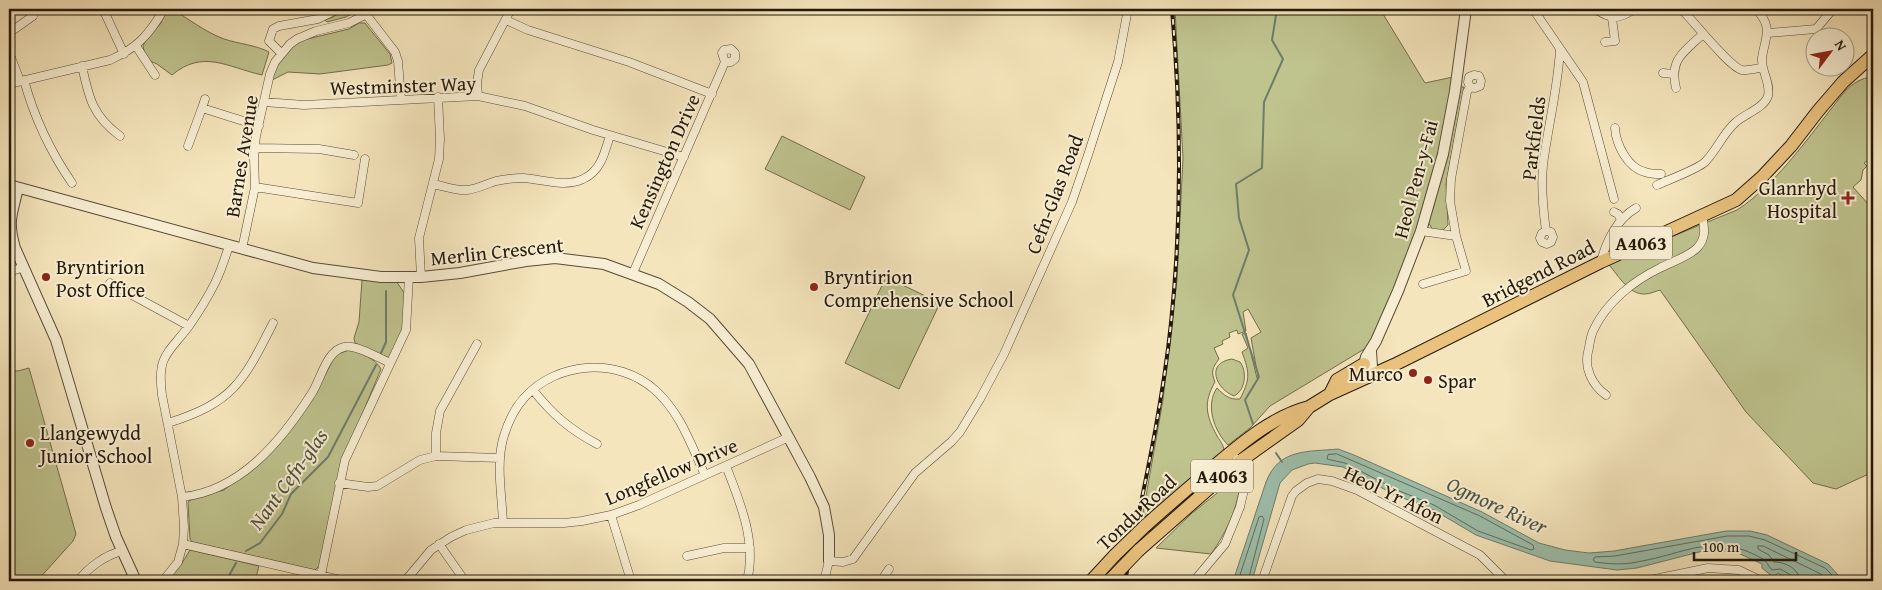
<svg xmlns="http://www.w3.org/2000/svg" width="1882" height="590" viewBox="0 0 1882 590" font-family="'Gentium Book Plus',serif">
	<style>
		.green { fill: #bfc38e; stroke: #726e4c }
		.water { fill: #9dbfac; stroke: #6d7d6b }
		.lines { fill: none; stroke-linecap: round; stroke-linejoin: round }
		.shore { stroke: #606c5a; stroke-width: 1 }
		.stream { stroke: #6d7d6b; stroke-width: 2 }
		.minor-casing { stroke: #584c36; stroke-width: 9 }
		.tertiary-casing { stroke: #584c36; stroke-width: 12 }
		.primary-casing { stroke: #241909; stroke-width: 14 }
		.minor { stroke: #f8eed3; stroke-width: 8 }
		.tertiary { stroke: #f8eed3; stroke-width: 10 }
		.primary { stroke: #eac27e; stroke-width: 12 }
		.rail-casing { stroke: #241909; stroke-width: 4 }
		.rail { stroke: #f8eed3; stroke-width: 2; stroke-dasharray: 5.5; stroke-linecap: butt }
		.primary-bridge-casing { stroke: #241909; stroke-width: 14; stroke-linecap: butt }
		.primary-bridge { stroke: #eac27e; stroke-width: 12 }
		.poi-dot { fill: #8f2418; stroke: #f8eed3; stroke-width: 2 }
		.labels { text-anchor: middle; dominant-baseline: central; stroke-width: 4; stroke-linejoin: round; paint-order: stroke }
		.shield { fill: #f8eed3; stroke: #645946; stroke-width: 1 }
		.shield-label { font-size: 19px; font-weight: bold; fill: #241909 }
		.street-label { font-size: 20px; fill: #241909; stroke: #f8eed3 }
		.poi-label { font-size: 20px; fill: #241909; stroke: #f8eed3; text-anchor: start }
		.water-label { font-size: 21px; font-style: italic; fill: #4e5342; stroke: #f8eed3 }
	</style>
	<rect width="100%" height="100%" fill="#f5e5bc"/>
	<filter id="stains"><feTurbulence type="fractalNoise" baseFrequency=".004" numOctaves="4"/><feColorMatrix values="0 0 0 0 .2 0 0 0 0 .09 0 0 0 0 .02 0 0 0 .5 -.17"/></filter>
	<radialGradient id="worn" r=".72"><stop offset=".6" stop-color="#630" stop-opacity="0"/><stop offset="1" stop-color="#630" stop-opacity=".3"/></radialGradient>
	<path class="green" d="M167,9H172C189,19 205,32 224,39C239,44 256,45 269,52L262,75C227,67 203,49 172,75L157,64L150,61L144,51L143,46L146,40L161,23Z
		M346,9H360L346,17L327,22L325,20L333,17Z
		M1175,9H1373L1374,11L1380,9L1425,83L1453,77L1441,141L1425,205L1406,260L1371,345L1270,406L1250,428L1228,445C1214,431 1205,405 1217,388C1224,395 1229,400 1240,399C1250,379 1250,374 1242,352L1248,348L1242,334L1246,333L1257,378L1258,377L1251,338L1261,332L1248,309L1243,312L1246,331L1238,334L1237,330L1229,333L1230,337L1222,341L1223,344L1214,348L1219,359C1212,368 1211,372 1215,382C1203,403 1206,415 1217,436C1221,442 1225,447 1224,454L1142,519L1163,400L1177,280L1183,158Z
		M359,23H365L368,27L390,54L392,63L388,65L320,74L288,72L272,80V76L283,55L299,41L349,29Z
		M1872,77H1873V110L1868,115L1873,123V166L1868,160L1864,163L1867,166L1863,170L1861,180L1853,187L1869,205L1872,202L1873,204V472L1836,489L1813,483L1746,412L1660,290C1656,291 1650,294 1645,294C1629,295 1618,275 1609,265L1629,254L1737,210C1778,184 1815,128 1846,90C1854,83 1861,78 1872,77Z
		M1460,87H1464L1446,184L1448,225L1442,231L1433,230L1428,222Z
		M782,136L865,177L850,210L765,169Z
		M886,277L940,303L899,389L845,363Z
		M362,280L396,281L405,294V327L389,358L355,343L354,338L359,322Z
		M349,350C360,352 376,359 381,369L351,441L320,565L315,570L192,542L190,539L188,502L192,499L224,490L251,469L322,381L334,358L338,354Z
		M1232,359L1240,362C1247,371 1246,390 1234,396C1216,389 1205,363 1232,359Z
		M29,368L76,534L73,541L37,581H9V370L18,371Z
		M1237,477L1240,481C1239,506 1226,533 1211,554L1156,548L1191,514Z
		M190,550L259,566L255,581H167L182,563Z"/>
	<path class="water" d="M1338,449L1354,455L1482,512L1539,543L1565,550L1589,553L1614,551L1726,531H1750L1767,535L1828,564L1839,576L1847,581H1792L1778,573L1773,577L1762,568V564L1738,553L1718,550L1703,551L1637,568L1617,570L1550,561L1476,535L1432,509L1395,495L1343,467L1315,463L1308,464L1292,470L1280,483L1252,581H1233L1266,482C1279,448 1308,452 1338,449Z"/>
	<g class="lines">
		<path class="shore" d="M1337,454L1480,516L1533,545L1534,549L1531,550L1478,531L1434,505L1397,490L1345,463L1327,459L1328,455Z
			M1238,581L1259,517L1262,516L1264,519L1248,581
			M1794,581L1791,575L1780,569L1772,570C1768,566 1767,561 1763,559C1715,531 1685,554 1637,562C1623,565 1609,564 1595,562L1593,560L1595,557L1615,556L1727,536H1749L1765,540L1825,568L1838,581
			M1800,581C1799,568 1785,562 1774,562L1769,555L1758,549V546H1763L1821,574L1828,581"/>
		<path class="stream" d="M381,353L386,342V291
			M1253,424L1245,400L1259,377L1233,295L1249,250L1239,218L1236,184L1262,168L1264,102L1283,59L1272,40L1277,9
			M1276,453L1282,462
			M246,551L260,543L282,514L291,494L328,457L376,365
			M226,581L236,563"/>
		<g class="minor-casing">
			<path id="minor" d="M103,9L124,54
				M1533,9L1583,82L1614,199
				M1595,9C1612,20 1617,20 1635,9
				M1681,9C1693,20 1729,67 1742,70C1748,71 1756,68 1762,68
				M367,14L368,17L395,52L398,61L401,100
				M506,20L528,30L629,62L712,94
				M9,33L33,16
				M1768,33L1816,29L1833,9
				M1605,42L1615,41L1612,18
				M136,46L155,75
				M9,52L20,81
				M281,53L269,41L273,29L279,26L318,19L338,9
				M82,66C89,99 93,116 120,136
				M1663,73L1674,74
				M24,80C34,117 50,151 72,183
				M9,84L110,60C137,48 149,35 164,9
				M1676,88C1669,59 1684,52 1703,34
				M478,96L477,83L479,70L511,9
				M264,102L304,105L478,96L525,106L593,130L684,157
				M202,108L205,99
				M1615,128C1616,145 1628,168 1645,172C1650,174 1656,174 1661,174
				M188,146L202,108L259,126
				M256,148L319,149L354,155
				M433,184C444,186 456,191 467,190C477,189 486,184 496,181C505,179 514,178 523,178C542,179 565,188 583,179C601,171 605,152 610,135
				M1657,185C1668,180 1698,169 1705,162C1717,150 1723,133 1736,122C1745,114 1764,108 1768,96C1771,83 1761,71 1762,58C1765,37 1774,28 1756,9
				M255,187L358,203L365,159
				M1614,212L1618,214L1621,220
				M1421,231L1456,236L1450,201L1451,179L1467,92L1470,87L1475,88L1480,86L1481,81L1479,76L1474,75L1469,77L1468,82L1470,87
				M1546,231L1551,232L1553,237L1551,242L1547,244L1542,242L1540,238L1542,233L1546,231C1543,209 1541,187 1543,165C1548,126 1558,88 1560,49
				M242,249L255,187L254,158L256,136L270,74L275,62L290,44L297,39L316,31L349,23L367,14L372,9
				M1601,262C1606,241 1617,219 1636,208
				M9,272L24,267
				M633,273L725,62L722,53L724,50L731,49L735,53V59L731,62H725
				M421,277L419,238L439,159L440,139L438,97
				M110,283L189,326
				M1423,284L1466,271L1456,236
				M533,390C552,414 569,429 597,444
				M1606,395C1592,385 1584,368 1588,352C1590,344 1590,336 1594,329C1607,302 1633,281 1660,268C1671,262 1688,257 1697,248C1706,239 1705,228 1702,216
				M168,423C234,402 243,382 273,323
				M436,456V433L440,411L477,344
				M726,466C740,502 757,542 747,581
				M339,483L368,487L377,486L420,460L436,456L500,458
				M182,497C241,491 282,440 312,393C321,379 326,351 344,347C355,344 379,358 390,363
				M611,515L631,581
				M503,523C502,496 496,465 503,439C507,425 514,409 524,398C557,361 618,357 655,390C680,412 691,445 705,475
				M183,544L345,581
				M439,544L465,581
				M687,556L724,548H750
				M321,575L345,460L406,330L409,277
				M883,578L895,581
				M78,581C88,568 105,555 122,551
				M163,581L178,562L183,544L184,527L182,497L162,395C157,355 167,355 189,326C198,313 208,297 215,283C221,271 225,258 229,246
				M405,581L431,550L451,537L466,530L494,523H564L582,521L611,515L639,505L789,437
				M824,581L829,561L843,562L853,559L915,473L951,442L960,432L980,399L1004,354L1072,202L1088,155L1118,62L1128,9
				M881,581L889,569
				M1194,581L1225,544L1240,507L1247,477L1237,459
				M1262,581L1292,496L1296,491L1307,483L1318,479L1332,481L1357,490L1480,555L1506,581
				M1645,581L1708,568L1739,570L1762,581"/>
		</g>
		<g class="tertiary-casing">
			<path id="tertiary" d="M9,185L313,268L381,277H421L460,273L526,261L555,258L604,264L659,284L688,302L710,319L749,364L810,477L824,507L829,535V561
				M18,188C12,214 7,221 15,248L56,340L106,508L116,537L136,581
				M1366,370L1364,364L1366,357L1376,341L1398,291L1421,231L1443,154L1455,91L1466,9
				M1368,378L1372,367L1371,351"/>
		</g>
		<g class="primary-casing">
			<path id="primary" d="M1330,394L1337,380L1364,364
				M1145,526C1165,508 1185,491 1206,473C1236,448 1270,417 1309,407
				M1139,550L1239,462L1298,420L1309,407L1330,394L1394,365L1601,262L1736,200L1762,177L1791,146L1818,111L1843,82L1873,55
				M1091,581L1115,555"/>
		</g>
		<use href="#minor" class="minor"/>
		<use href="#tertiary" class="tertiary"/>
		<use href="#primary" class="primary"/>
		<g class="rail-casing">
			<path id="rail" d="M1125,581C1142,496 1162,410 1171,323C1182,219 1181,113 1172,9"/>
		</g>
		<use href="#rail" class="rail"/>
		<g class="primary-bridge-casing">
			<path id="primary-bridge" d="M1115,555L1145,526
				M1112,578L1139,550"/>
		</g>
		<use href="#primary-bridge" class="primary-bridge"/>
	</g>
	<g class="poi-dot">
		<path d="M1845.5 190.5h5v5h5v5h-5v5h-5v-5h-5v-5h5z"/>
		<circle cx="46" cy="277" r="5"/>
		<circle cx="814" cy="287" r="5"/>
		<circle cx="1413" cy="373" r="5"/>
		<circle cx="1428" cy="380" r="5"/>
		<circle cx="30" cy="443" r="5"/>
	</g>
	<g class="labels">
		<g class="shield">
			<rect x="1610" y="226.5" width="62" height="33" rx="4"/>
			<rect x="1191" y="459.5" width="62" height="33" rx="4"/>
		</g>
		<g class="shield-label">
			<text x="1641" y="243">A4063</text>
			<text x="1222" y="476">A4063</text>
		</g>
		<g class="street-label">
			<text transform="translate(403 85) rotate(-2)">Westminster Way</text>
			<text transform="translate(1533 138) rotate(-83)">Parkfields</text>
			<text transform="translate(241 156) rotate(-81)">Barnes Avenue</text>
			<text transform="translate(664 161) rotate(-66)">Kensington Drive</text>
			<text transform="translate(1415 179) rotate(-75)">Heol Pen-y-Fai</text>
			<text transform="translate(1054 194) rotate(-69)">Cefn-Glas Road</text>
			<text transform="translate(497 251) rotate(-6)">Merlin Crescent</text>
			<text transform="translate(1538 273) rotate(-27)">Bridgend Road</text>
			<text transform="translate(671 471) rotate(-23)">Longfellow Drive</text>
			<text transform="translate(1394 494) rotate(26)">Heol Yr Afon</text>
			<text transform="translate(1136 512) rotate(-43)">Tondu Road</text>
		</g>
		<g class="poi-label">
			<text x="1837" y="187" text-anchor="end">Glanrhyd<tspan x="1837" dy="23">Hospital</tspan></text>
			<text x="56" y="266">Bryntirion<tspan x="56" dy="23">Post Office</tspan></text>
			<text x="824" y="276">Bryntirion<tspan x="824" dy="23">Comprehensive School</tspan></text>
			<text x="1403" y="373" text-anchor="end">Murco</text>
			<text x="1438" y="380">Spar</text>
			<text x="40" y="432">Llangewydd<tspan x="40" dy="23">Junior School</tspan></text>
		</g>
		<g class="water-label">
			<text transform="translate(288 479) rotate(-54)">Nant Cefn-glas</text>
			<text transform="translate(1497 505) rotate(25)">Ogmore River</text>
		</g>
	</g>
	<rect width="1882" height="590" fill="none" stroke="#f5e5bc" stroke-width="30"/>
	<rect x="10" y="10" width="1862" height="570" fill="none" stroke="#241909" stroke-width="2.5"/>
	<rect x="15" y="15" width="1852" height="560" fill="none" stroke="#241909"/>
	<g transform="translate(1830 52) rotate(58)"><circle r="24" fill="#f8eed3" stroke="#a39982"/>
	<path d="M0-4L9 19L0 12L-9 19Z" fill="#8f2418"/>
	<text y="-8" font-size="14" font-weight="bold" text-anchor="middle" fill="#241909">N</text>
	</g>
	<path d="M1694 552v8h102v-8" fill="none" stroke="#241909" stroke-width="2.5"/>
	<text x="1702" y="552" font-size="15" fill="#241909" stroke="#f8eed3" stroke-width="4" paint-order="stroke">100 m</text>
	<rect width="100%" height="100%" filter="url(#stains)"/>
	<rect width="100%" height="100%" fill="url(#worn)"/>
</svg>
